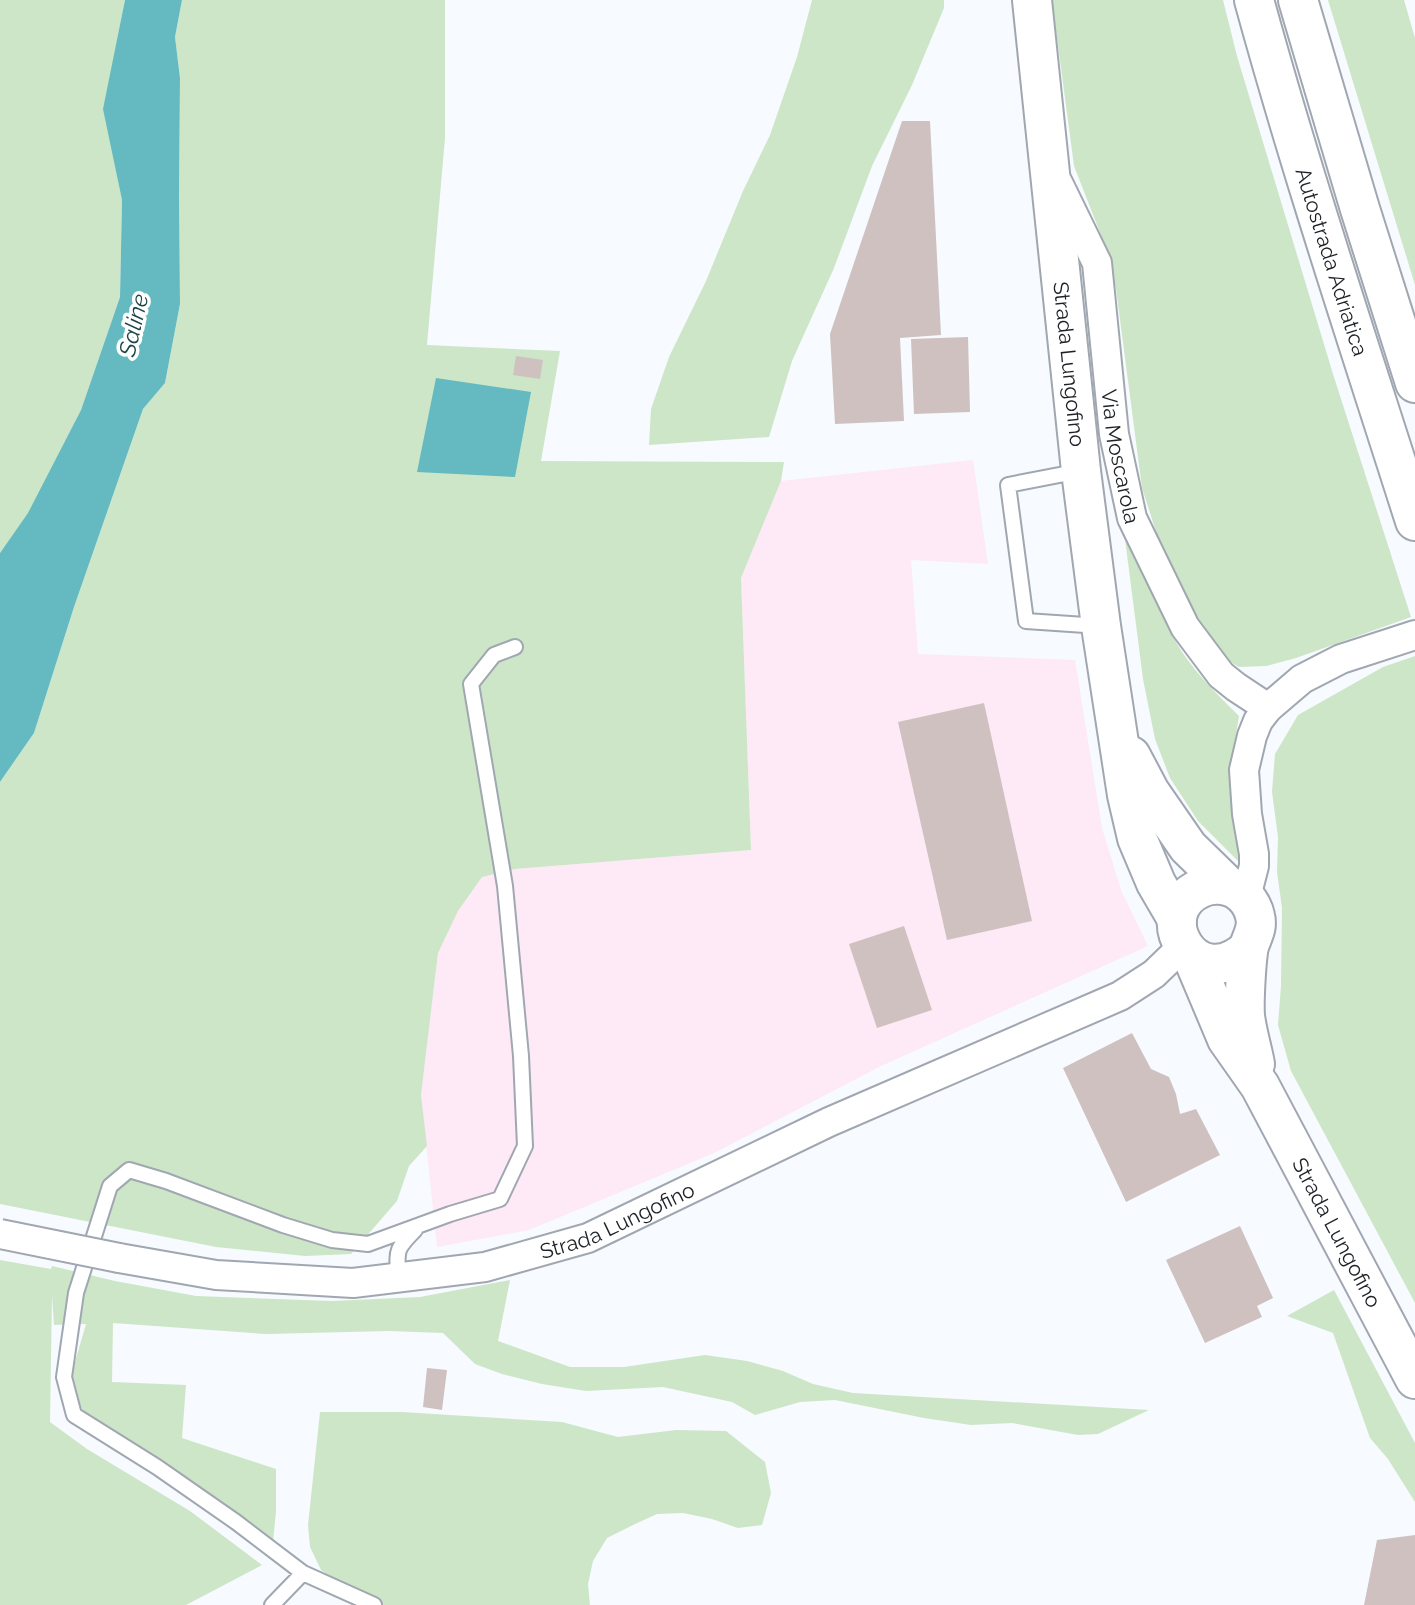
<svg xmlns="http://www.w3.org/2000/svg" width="1415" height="1605" viewBox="0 0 1415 1605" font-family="Raleway,sans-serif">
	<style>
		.industrial { fill: #fee9f7 }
		.green { fill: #cde6c7 }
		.water { fill: #64bac0 }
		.building { fill: #cfc1bf }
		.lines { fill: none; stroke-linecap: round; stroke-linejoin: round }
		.service-casing { stroke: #a0a7b1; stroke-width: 18 }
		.minor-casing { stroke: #a0a7b1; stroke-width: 32 }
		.secondary-casing { stroke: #a0a7b1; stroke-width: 42 }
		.motorway-casing { stroke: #a0a7b1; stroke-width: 42 }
		.service { stroke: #fff; stroke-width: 14 }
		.minor { stroke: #fff; stroke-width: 28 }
		.secondary { stroke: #fff; stroke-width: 38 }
		.motorway { stroke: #fff; stroke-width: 38 }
		.minor-bridge-casing { stroke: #a0a7b1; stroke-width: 32; stroke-linecap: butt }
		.minor-bridge { stroke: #fff; stroke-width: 28 }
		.labels { text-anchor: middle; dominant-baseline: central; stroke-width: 7; stroke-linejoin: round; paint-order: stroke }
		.street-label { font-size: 21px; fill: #1d2024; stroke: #fff }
		.water-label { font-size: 23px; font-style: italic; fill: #1d4548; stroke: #fff }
	</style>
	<rect width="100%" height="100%" fill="#f7fafe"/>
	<path class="industrial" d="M973,460L988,564L911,560L918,654L1075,660L1102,828L1121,890L1148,946L881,1066L714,1153L529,1230L437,1247L421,1095L438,953L458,911L482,876L515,869L751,850L741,578L781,481Z"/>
	<path class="green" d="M0,0H125L104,109L122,200L120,297L81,410L28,514L0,553Z
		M182,0H445V138L427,345L560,351L541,461L784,462L781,481L741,578L751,850L515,869L482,877L458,911L438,953L421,1095L427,1146L409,1166L397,1201L351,1254L305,1256L216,1247L0,1204V782L34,733L74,607L143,409L165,383L180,304L179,194L180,78L175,37Z
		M812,0H944V8L912,85L872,166L834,268L792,361L769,437L649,445L651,409L669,357L706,281L743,191L770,135L797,57Z
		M1052,0H1223L1237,56L1333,374L1411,617L1296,658L1266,666L1239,667L1227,660L1209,638L1188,602L1160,544L1142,488L1116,289L1106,248L1074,166Z
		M1328,0H1404L1415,38V285Z
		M1121,508C1139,557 1154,607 1182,652C1198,676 1219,696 1239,716L1231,765L1234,824L1240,863L1198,821L1170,778L1155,739L1143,679Z
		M1415,656V1303L1291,1071L1278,1025L1281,986L1282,908L1277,872L1278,837L1272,792L1275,754L1298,715L1383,667Z
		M0,1260L51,1269L52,1266L115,1281L196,1296L332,1301L420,1297L510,1280L498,1341L570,1367H624L705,1355L747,1361L783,1371L813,1384L853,1393L1149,1410L1098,1434L1078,1435L1012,1423L971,1425L924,1418L835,1400L800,1402L755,1415L732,1402L663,1387L586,1391L542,1384L502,1374L475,1364L443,1333L389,1331L266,1334L113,1323L112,1382L186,1385L182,1438L276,1469V1511L273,1542L223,1502L92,1421L78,1404L70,1379L86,1324L54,1325L52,1295L50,1422L87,1449L190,1511L262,1565L186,1605H0Z
		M1334,1290L1415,1443V1502L1388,1459L1370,1438L1333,1333L1287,1316Z
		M320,1412H402L562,1422L618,1437L676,1430L726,1431L765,1462L771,1493L762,1525L738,1528L712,1519L683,1513L657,1514L633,1525L607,1538L593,1561L588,1584L590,1605H384L336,1581L321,1570L310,1547L308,1525Z"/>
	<path class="water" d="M125,0H182L175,37L180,78L179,194L180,304L165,383L143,409L74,607L34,733L0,782V553L28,513L81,410L120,297L122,200L103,109Z
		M436,378L531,392L515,477L417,472Z"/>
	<path class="building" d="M902,121H930L941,335L900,338L904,421L835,424L830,334Z
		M968,337L970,412L914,414L911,339Z
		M516,356L543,360L540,379L513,375Z
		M984,703L1032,921L947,940L898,722Z
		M904,926L932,1010L877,1028L849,944Z
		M1132,1033L1151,1069L1169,1077L1176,1094L1180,1114L1196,1109L1220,1155L1126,1202L1063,1068Z
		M1240,1226L1273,1298L1257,1306L1262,1317L1205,1343L1166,1260Z
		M427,1368L447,1370L442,1410L423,1407Z
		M1415,1535V1605H1364L1377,1540Z"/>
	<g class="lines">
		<g class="service-casing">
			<path id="service" d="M1080,471L1008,485L1026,621L1100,626
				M398,1278C397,1250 395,1250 415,1230
				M303,1573L236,1522L157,1467L74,1415L64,1377L76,1293L110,1186L129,1170L166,1181L283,1225L332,1240L368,1244L450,1214L500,1199L525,1146L521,1056L505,886L471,684L494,655L515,647
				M272,1605L303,1573L374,1605"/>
		</g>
		<g class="minor-casing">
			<g id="minor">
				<path id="s1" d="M1058,183L1097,263L1114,434L1132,518L1185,627L1221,675L1236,687L1268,708"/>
				<path d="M1246,897L1254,866V854L1247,814L1244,770L1252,736L1258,721L1268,708L1302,679L1341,659L1415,635"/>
				<path id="s2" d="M119,1258L216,1275L353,1283L485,1267L588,1238L829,1122L1120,996L1154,974L1183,946"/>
			</g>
		</g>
		<g class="secondary-casing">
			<g id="secondary">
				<path id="s3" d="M1032,0L1081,471L1101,626L1127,795L1137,838L1156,883L1177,919"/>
				<path d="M1131,756L1150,792L1188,847L1228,886"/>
				<path d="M1248,949C1195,998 1146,912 1201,888C1212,883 1227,884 1237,890C1246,896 1253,906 1255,916C1259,931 1249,939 1248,952C1246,967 1244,1001 1245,1016C1247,1032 1252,1048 1255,1064"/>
				<path id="s4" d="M1192,956L1227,1039L1260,1086L1415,1379"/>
			</g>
		</g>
		<g class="motorway-casing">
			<g id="motorway">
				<path id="s5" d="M1254,0C1302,175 1360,348 1415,521"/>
				<path d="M1298,0L1360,209L1415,383"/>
			</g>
		</g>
		<use href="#service" class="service"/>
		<use href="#minor" class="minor"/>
		<use href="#secondary" class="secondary"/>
		<use href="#motorway" class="motorway"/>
		<g class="minor-bridge-casing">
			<path id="minor-bridge" d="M0,1234L119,1258"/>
		</g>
		<use href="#minor-bridge" class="minor-bridge"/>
	</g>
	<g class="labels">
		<g class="street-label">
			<text stroke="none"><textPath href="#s5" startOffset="273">Autostrada Adriatica</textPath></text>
			<text stroke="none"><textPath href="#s3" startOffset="366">Strada Lungofino</textPath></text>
			<text stroke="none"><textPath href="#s1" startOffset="284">Via Moscarola</textPath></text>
			<text stroke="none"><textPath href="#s2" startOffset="509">Strada Lungofino</textPath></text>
			<text stroke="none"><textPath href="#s4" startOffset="313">Strada Lungofino</textPath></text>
		</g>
		<g class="water-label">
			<text transform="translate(133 325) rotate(-77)">Saline</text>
		</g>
	</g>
</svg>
